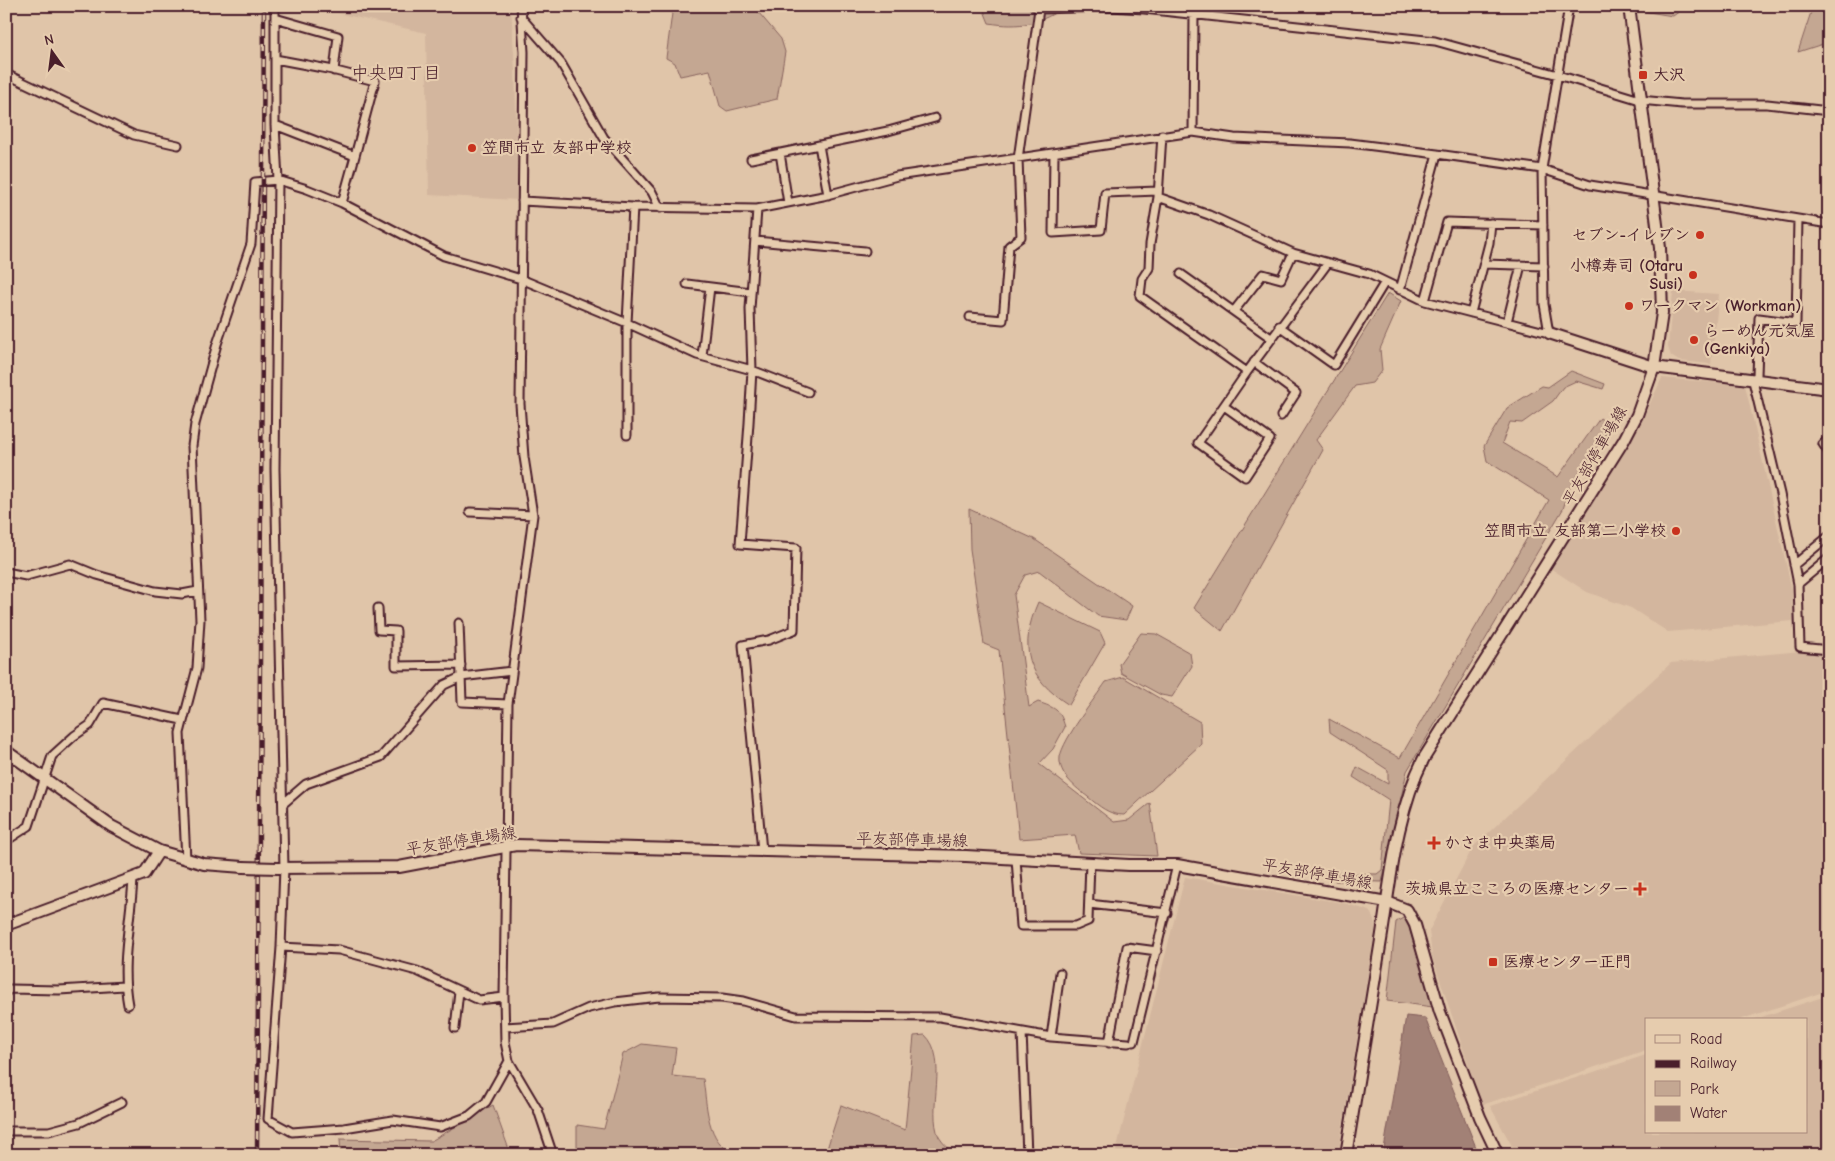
<svg xmlns="http://www.w3.org/2000/svg" width="1835" height="1161" viewBox="0 0 1835 1161" font-family="'Comic Neue','Klee One',sans-serif">
	<style>
		.built { fill: #d3b69e }
		.green { fill: #c4a792; stroke: #87635e }
		.water { fill: #a28176; stroke: #7f5a58 }
		.lines { fill: none; stroke-linecap: round; stroke-linejoin: round }
		.street-casing { stroke: #4a1f2b; stroke-width: 11 }
		.secondary-casing { stroke: #4a1f2b; stroke-width: 14 }
		.street { stroke: #e6ccae; stroke-width: 7 }
		.secondary { stroke: #e6ccae; stroke-width: 10 }
		.rail-casing { stroke: #4a1f2b; stroke-width: 4.5 }
		.rail { stroke: #e6ccae; stroke-width: 2.5; stroke-dasharray: 8; stroke-linecap: butt }
		.secondary-bridge-casing { stroke: #4a1f2b; stroke-width: 14; stroke-linecap: butt }
		.secondary-bridge { stroke: #e6ccae; stroke-width: 10 }
		.poi-dot { fill: #c8321e; stroke: #e6ccae; stroke-width: 2 }
		.labels { text-anchor: middle; dominant-baseline: central; stroke-width: 4.5; stroke-linejoin: round; paint-order: stroke }
		.poi-label { font-size: 16px; font-weight: bold; fill: #4a1f2b; stroke: #e6ccae; text-anchor: start }
		.street-label { font-size: 16px; fill: #4a1f2b; stroke: #e6ccae }
		.neighbourhood-label { font-size: 18px; fill: #4a1f2b; stroke: #e6ccae }
	</style>
	<rect width="100%" height="100%" fill="#e0c5a9"/>
	<filter id="ink" filterUnits="userSpaceOnUse"><feTurbulence type="fractalNoise" baseFrequency=".02" numOctaves="2"/><feDisplacementMap in="SourceGraphic" scale="10" xChannelSelector="R" yChannelSelector="G"/><feConvolveMatrix kernelMatrix="1 2 1 2 8 2 1 2 1" color-interpolation-filters="sRGB"/></filter>
	<g filter="url(#ink)">
		<path class="built" d="M306,6H511L515,71L518,200L429,195L426,33Z
			M1673,291L1719,294L1711,364L1679,361L1671,356L1668,347Z
			M1662,378L1745,385L1792,590L1793,621L1668,632L1631,608L1587,592L1550,568L1639,427Z
			M1813,650L1829,652V990L1739,1020H1646V1050L1482,1105L1432,956L1429,931L1473,847L1671,663Z
			M1185,877L1344,903L1370,911L1376,926L1338,1155H1115Z
			M1829,995V1155H1517L1490,1106L1646,1055V1132H1806V1020H1752Z"/>
		<path class="green" d="M673,6H753L781,39L785,52L777,99L727,111L720,106L710,70L680,76L675,63L666,58Z
			M982,6H1066C1040,24 1020,28 989,23Z
			M1642,6H1687L1673,16L1642,11Z
			M1813,6H1829V42L1798,52Z
			M1388,293L1401,301L1380,349L1382,370L1372,383L1355,386L1316,440L1323,450L1222,631L1194,608Z
			M1571,371L1605,384L1603,389L1576,381L1563,387L1553,401L1522,423L1510,422L1502,443L1558,477L1600,418L1611,426L1570,487L1563,509L1407,771L1382,882L1335,881L1333,873L1377,874L1382,870L1389,800L1353,777L1357,767L1388,784V770L1330,732L1329,719L1400,758L1549,500L1487,461L1484,446L1507,408L1542,386L1548,387Z
			M969,509L1034,539L1132,606L1126,620L1098,616L1039,571L1025,575L1014,595L1029,707L1038,702C1055,708 1060,709 1065,727L1053,749L1039,764L1114,822L1129,820L1150,803L1157,856L1079,853L1075,835L1019,839L999,650L984,644L970,549Z
			M1038,602L1100,632L1105,643L1069,705C1027,678 1018,648 1038,602Z
			M1141,633L1156,634L1190,653L1192,666L1172,697L1161,695L1121,673L1119,664Z
			M1123,677L1200,722L1201,744L1124,815C1109,815 1099,806 1088,797C1076,788 1058,774 1060,757C1063,739 1095,698 1106,682Z
			M1405,917L1409,927L1433,1007L1387,1001L1396,922Z
			M925,1035C950,1059 926,1109 939,1137C943,1144 950,1149 955,1155H825L841,1105L905,1130L914,1036Z
			M642,1044L676,1048L672,1076L703,1079C707,1104 706,1144 735,1153C748,1158 765,1153 778,1155H577V1125L604,1129L623,1054Z
			M493,1105L511,1155H341L340,1139L431,1141Z"/>
		<path class="water" d="M1406,1016L1425,1018L1479,1155H1383Z"/>
		<g class="lines">
			<g class="street-casing">
				<path id="street" d="M275,6V125L278,180L275,469L284,868L281,947L268,1119L292,1132L344,1128L393,1120L440,1127L469,1116L486,1102L509,1061
					M521,6L524,52L520,404L524,457L533,515L508,704L504,997L505,1042L509,1061L538,1110L553,1155
					M1034,6L1039,9L1111,7L1144,9L1435,41L1558,75L1640,100L1682,104H1767L1829,111
					M521,17L561,63L604,138L652,192L660,208
					M275,18L338,36L334,71
					M275,59L328,69L375,81L355,156
					M6,74L134,135L178,145
					M275,125L355,156L342,203
					M1193,132L1194,15
					M1162,135L1158,197L1209,215L1293,253L1369,274L1425,301L1549,333L1544,304L1542,169L1569,6
					M819,145L828,195
					M780,153L788,203
					M1054,153L1053,233L1101,230L1105,193L1158,191
					M751,159L888,131L935,118
					M1158,197L1150,244L1149,268L1142,279L1140,296L1247,372L1328,263
					M522,201L633,207L757,209L823,196L897,176L1193,132L1234,138L1350,143L1437,154L1542,169L1590,185L1829,224
					M757,209L750,309L752,370L749,423L740,544L796,548L794,630L769,640L743,645L762,851
					M1798,219L1796,323L1759,318L1757,375L1753,381L1780,494L1798,584L1800,647L1829,650
					M755,241L865,251
					M1484,264L1544,266
					M1181,274L1271,338
					M687,284L751,292
					M1400,290L1437,154
					M1425,301L1447,222L1543,225
					M1234,311L1263,274L1281,279L1293,253
					M1471,313L1489,243L1491,223
					M970,317L1003,320L1009,246L1021,237L1018,159L1039,9
					M1507,322L1521,265
					M1279,326L1334,365L1385,282
					M702,356L710,287
					M1254,362L1296,393L1281,416
					M1224,406L1270,439L1245,477L1198,443L1247,372
					M627,435V323L633,207
					M1829,439L1823,444L1829,453
					M470,512L533,515
					M1794,565L1829,536
					M6,572L26,576L70,564L97,575L155,591L182,594L198,591
					M1798,584L1829,558
					M378,608L379,630L396,631V666L461,665
					M459,623L462,702L508,704
					M284,803L306,784L381,757L444,685L461,677L512,671
					M6,841L29,826L52,756L74,736L90,725L103,703L182,720
					M1016,859L1021,926H1076L1088,921L1090,862
					M186,860L180,733L197,668L200,620L192,446L195,424L217,344L251,244L255,182L278,180L307,189L342,203L444,256L521,279L627,323L697,355L752,370L808,392
					M1089,904L1167,913
					M281,947L339,950L417,971L479,1000L504,997
					M6,992L10,989L59,990L124,986
					M128,1005C120,962 131,921 133,879
					M505,1027L553,1024L589,1008L615,1002L659,997L722,998L743,1001L796,1016L940,1017L1051,1037L1128,1043
					M455,1028L459,991
					M1022,1032L1027,1155
					M1051,1037L1060,973
					M1134,1042L1177,865
					M1109,1043L1127,947L1157,951
					M6,1131H49L79,1123L122,1102"/>
			</g>
			<g class="secondary-casing">
				<path id="secondary" d="M1549,333L1654,367L1829,389
					M6,751L111,826L159,851
					M278,868L399,867L516,845L966,856L1129,865H1177L1387,902L1407,910L1415,925L1440,1012L1480,1117L1498,1155
					M6,925L144,874L159,851L204,864L243,867
					M1346,1155C1358,1081 1370,1008 1382,934C1391,876 1397,811 1424,758L1624,440L1637,415L1654,367L1662,313L1660,248L1629,6"/>
			</g>
			<use href="#street" class="street"/>
			<use href="#secondary" class="secondary"/>
			<g class="rail-casing">
				<path id="rail" d="M257,1155L264,6"/>
			</g>
			<use href="#rail" class="rail"/>
			<g class="secondary-bridge-casing">
				<path id="secondary-bridge" d="M243,867L278,868"/>
			</g>
			<use href="#secondary-bridge" class="secondary-bridge"/>
		</g>
	</g>
	<g class="poi-dot">
		<rect x="1638" y="70" width="10" height="10" rx="2.5"/>
		<circle cx="472" cy="148" r="5"/>
		<circle cx="1700" cy="235" r="5"/>
		<circle cx="1693" cy="275" r="5"/>
		<circle cx="1629" cy="306" r="5"/>
		<circle cx="1694" cy="340" r="5"/>
		<circle cx="1676" cy="531" r="5"/>
		<path d="M1431.5 835.5h5v5h5v5h-5v5h-5v-5h-5v-5h5z"/>
		<path d="M1637.5 881.5h5v5h5v5h-5v5h-5v-5h-5v-5h5z"/>
		<rect x="1488" y="957" width="10" height="10" rx="2.5"/>
	</g>
	<g class="labels">
		<g class="poi-label">
			<text x="1653" y="75">大沢</text>
			<text x="482" y="148">笠間市立 友部中学校</text>
			<text x="1690" y="235" text-anchor="end">セブン-イレブン</text>
			<text x="1683" y="266" text-anchor="end">小樽寿司 (Otaru<tspan x="1683" dy="18">Susi)</tspan></text>
			<text x="1639" y="306">ワークマン (Workman)</text>
			<text x="1704" y="331">らーめん元気屋<tspan x="1704" dy="18">(Genkiya)</tspan></text>
			<text x="1666" y="531" text-anchor="end">笠間市立 友部第二小学校</text>
			<text x="1444" y="843">かさま中央薬局</text>
			<text x="1629" y="889" text-anchor="end">茨城県立こころの医療センター</text>
			<text x="1503" y="962">医療センター正門</text>
		</g>
		<g class="street-label">
			<text transform="translate(1595 456) rotate(-60)">平友部停車場線</text>
			<text transform="translate(912 840) rotate(1)">平友部停車場線</text>
			<text transform="translate(461 841) rotate(-9)">平友部停車場線</text>
			<text transform="translate(1317 874) rotate(10)">平友部停車場線</text>
		</g>
		<g class="neighbourhood-label">
			<text x="396" y="73">中央四丁目</text>
		</g>
	</g>
	<rect width="1835" height="1161" fill="none" stroke="#e6ccae" stroke-width="25"/>
	<rect x="12" y="12" width="1810" height="1136" fill="none" stroke="#4a1f2b" stroke-width="2" filter="url(#ink)"/>
	<rect x="1645" y="1018" width="162" height="115" fill="#e6ccae" stroke="#a8877a"/>
	<rect x="1655" y="1035" width="25" height="8" fill="#e6ccae" stroke="#a8877a"/>
	<text x="1690" y="1044" font-size="15" fill="#4a1f2b">Road</text>
	<rect x="1655" y="1060" width="25" height="8" fill="#4a1f2b" stroke="#a8877a"/>
	<text x="1690" y="1068" font-size="15" fill="#4a1f2b">Railway</text>
	<rect x="1655" y="1081" width="25" height="15" fill="#c4a792" stroke="#a8877a"/>
	<text x="1690" y="1094" font-size="15" fill="#4a1f2b">Park</text>
	<rect x="1655" y="1106" width="25" height="15" fill="#a28176" stroke="#a8877a"/>
	<text x="1690" y="1118" font-size="15" fill="#4a1f2b">Water</text>
	<g transform="translate(52 52) rotate(346)" stroke="#e6ccae" stroke-width="4" paint-order="stroke">
	<path d="M0-4L9 19L0 12L-9 19Z" fill="#4a1f2b"/>
	<text y="-8" font-size="14" font-weight="bold" text-anchor="middle" fill="#4a1f2b">N</text>
	</g>
</svg>
